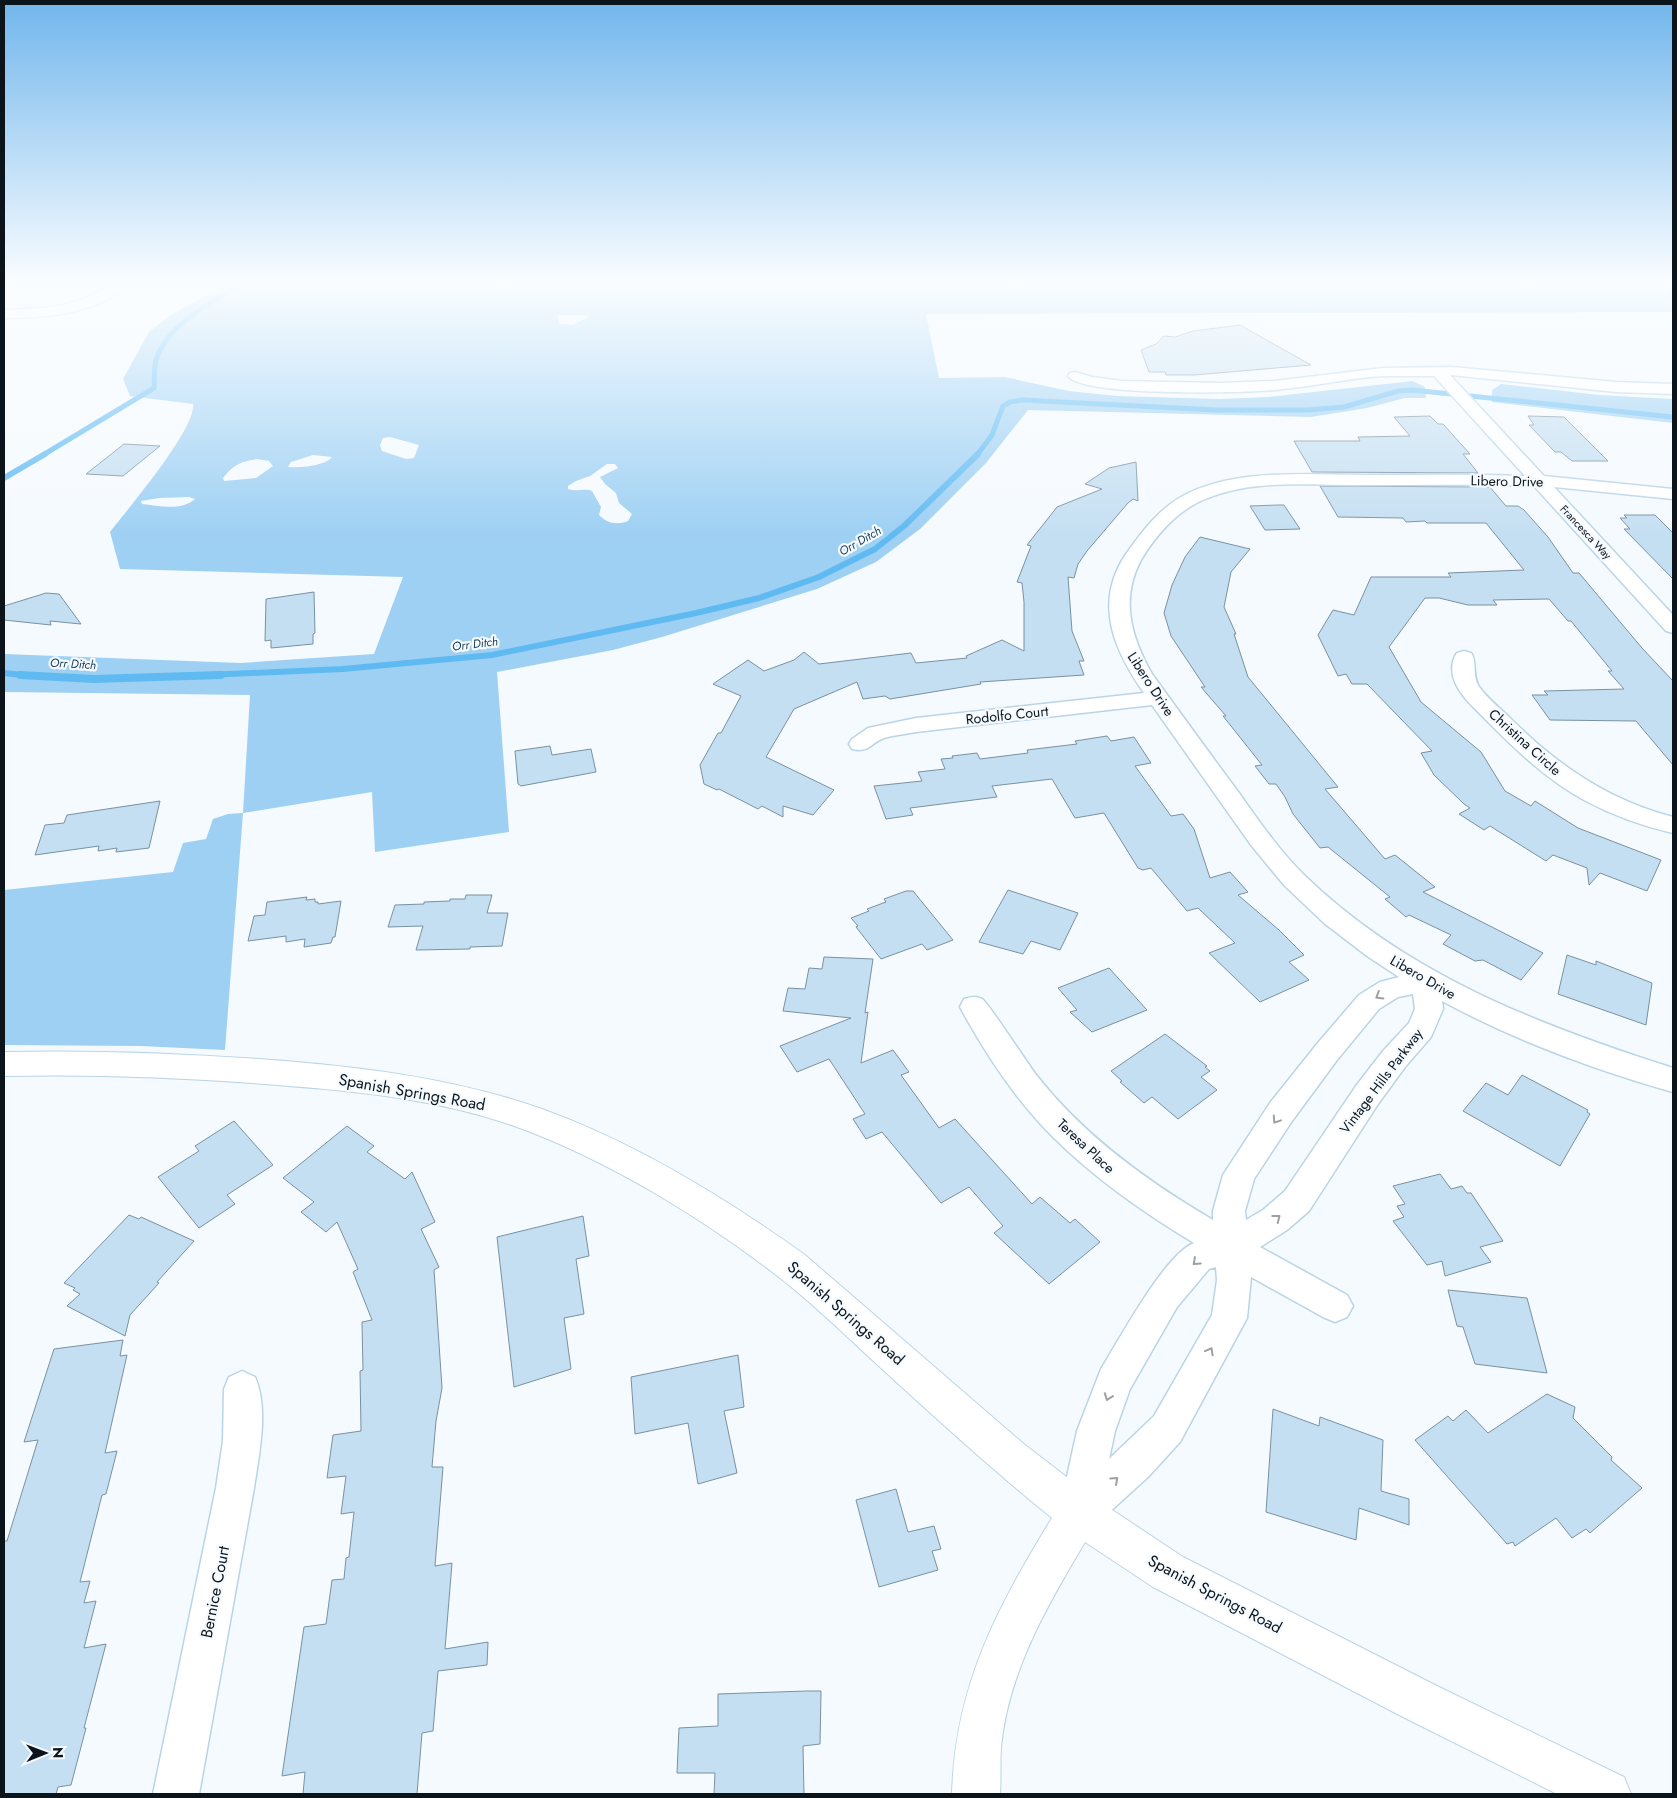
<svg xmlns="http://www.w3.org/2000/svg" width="1677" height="1798" viewBox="0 0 1677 1798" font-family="Jost,sans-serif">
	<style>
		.green { fill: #9ed0f3; fill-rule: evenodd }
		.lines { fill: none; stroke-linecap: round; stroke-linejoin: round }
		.stream-far2 { stroke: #60baf2; stroke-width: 5 }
		.stream-far1 { stroke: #60baf2; stroke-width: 6 }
		.stream { stroke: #60baf2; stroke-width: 8 }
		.building { fill: #c5dff2; stroke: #7991a2 }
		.minor-casing { stroke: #bad4e7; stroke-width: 3 }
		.tertiary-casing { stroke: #bad4e7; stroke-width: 2 }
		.minor { fill: #fff; fill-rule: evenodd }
		.tertiary { fill: #fff; fill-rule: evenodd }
		.oneway { stroke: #9da1a4 }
		.labels { text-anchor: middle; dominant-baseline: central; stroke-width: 4.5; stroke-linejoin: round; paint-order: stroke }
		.far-street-label { font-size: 11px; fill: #0b141b; stroke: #f5fafe }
		.far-water-label { font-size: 12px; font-style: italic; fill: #1b4159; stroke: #f5fafe }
		.street-label { font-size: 14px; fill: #0b141b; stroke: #f5fafe }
		.near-street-label { font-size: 16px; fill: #0b141b; stroke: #f5fafe }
	</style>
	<rect width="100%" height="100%" fill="#f5fafe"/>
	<path class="green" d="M228,282H1673V312L926,314L939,378L1005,377L1069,391L1117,396L1220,399L1268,397L1413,381L1425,387L1426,398H1405L1367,408L1311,417L1028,410L986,463L920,529L876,562L817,589L662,637L613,650L497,672L509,832L375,852L372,792L243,813L225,1050L141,1046L4,1045V890L173,872L183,843L206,839L213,819L228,814L243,813L250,695L4,692V654L241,663L374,654L403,577L120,569L110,532C127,510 197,428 193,404L130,396L123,379L149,332L165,319ZM588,315L587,318L573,325L560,324L557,315ZM390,437L419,445L414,458L406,459L382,451L380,445L383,438ZM313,455L332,457C325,466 300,468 288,467L291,462ZM257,459L269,461L273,466L256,478L224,481L223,478C233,465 241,461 257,459ZM607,464H615L618,468L600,477L605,484L616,493L619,503L632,514L628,521C617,525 608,524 599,515L601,507L592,491C584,488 577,492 568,489V486L576,481L590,476ZM189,497L195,499C182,511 158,506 142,504L141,501L159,498Z
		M1501,384L1599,395L1673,399V423L1492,402V390Z"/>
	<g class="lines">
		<path class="stream-far2" d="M43,455L154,388C155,378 153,367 157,357C171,321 216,299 248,282
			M977,455L992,435L1003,406L1010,402L1022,400L1217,410H1308L1344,407L1398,391L1412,390L1673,417"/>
		<path class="stream-far1" d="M4,478L45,454
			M4,673L32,676
			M185,676L343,669L492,655L696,613L759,598L819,577L875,549L904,526L978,454"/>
		<path class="stream" d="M20,675L94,679L221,675"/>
	</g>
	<path class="building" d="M1240,325L1311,365L1194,375H1166L1165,372H1149L1141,350L1156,344L1164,336L1175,337L1193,331Z
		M1430,416L1438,424H1443L1470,454H1463L1478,473L1312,472L1294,441H1360L1358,437L1410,436L1394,417Z
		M1528,416L1564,417L1608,461H1572L1561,452H1555L1529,425H1534Z
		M124,444L160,446L123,476L86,474Z
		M1136,462L1138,501L1133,499L1128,503L1087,551L1078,564L1074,578L1068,577L1072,631L1084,661H1079L1084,675L980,682L981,684L890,699L885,696L863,699L857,682L794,709L766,757L834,790L813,815L783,806V817L762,806L758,809L719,789L717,790L704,784L700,765L718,733H721L741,696L713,684L748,660L764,671L794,660L804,652L819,664L911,653L916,663L967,658L966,656L1002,640L1024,651V602L1022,583L1017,582L1031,546L1027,545L1057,507L1102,489L1085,484L1109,468Z
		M1320,486L1490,487L1506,506H1518L1524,510L1548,537L1573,573H1579L1642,648L1673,681V765L1636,721L1550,720L1532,695H1548L1544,691L1624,689L1608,671H1612L1571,621H1568L1549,599L1493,600L1497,605H1468L1439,598H1425L1389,647L1421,702L1481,752L1505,791L1531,806L1535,801L1578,828L1661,860L1647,891L1600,873L1589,885L1587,868L1553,855L1546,861L1490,826L1484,830L1459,814L1470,808L1464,804L1434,775L1421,753L1432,751L1367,684H1352L1346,674L1338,676L1318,635L1333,610L1354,615L1371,577H1451L1448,573L1524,570L1486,523H1427L1425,521L1406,522L1403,518L1338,517Z
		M1278,505H1284L1300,529L1265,530L1250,506Z
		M1624,515H1655L1673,533V579L1624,529H1630L1620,518H1627Z
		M1200,537L1250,549L1231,572L1224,607L1236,634H1234L1248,677L1338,787L1325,789L1385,859L1395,855L1435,887L1423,892L1543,953L1521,980L1483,960L1475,961L1443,944L1451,935L1409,915L1406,917L1385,899L1390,897L1328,847L1320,848L1293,814L1285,797L1276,784H1269L1255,766L1262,765L1223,716H1226L1201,687H1205L1171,636L1164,613L1172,585L1185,557Z
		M314,592L315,633L313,634V644L271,648V640L265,641L266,599Z
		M46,593L59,594L81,624L50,621L51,625L4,620V606Z
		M1107,736L1111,741L1134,737L1151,763L1135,766L1171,816L1183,814L1194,829L1210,878L1230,872L1248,892L1238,895L1279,930L1304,955L1289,962L1309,980L1260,1002L1209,953L1235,943L1198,908L1187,911L1151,868L1143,870L1138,868L1104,813L1075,818L1052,779L992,786L997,797L910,808L913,815L886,819L874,786L922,781L918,772L945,769L941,759L953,758L952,756L977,753L980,759L1028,753L1027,750L1077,744L1075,741Z
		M550,746L552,755L591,749L596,772L521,786L518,784L515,751Z
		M160,801L149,848L116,852L117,848L98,851L99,846L35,855L45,825L64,823L67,815Z
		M1008,890L1078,913L1060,950L1031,941L1023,954L979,942Z
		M906,891H913L953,940L927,950L922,944L881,959L856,927L858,926L851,918L869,911L867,909L886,902L884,899Z
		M466,895H492L487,913H508L502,946L470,947V949L416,950L423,926L388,927L395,905L424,904V902L450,901V899H465Z
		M307,897L306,900L315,899V902H318V904L341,901L335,937H333L331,943L304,947L305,939L286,942V936L248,941L254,916L265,915L267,902Z
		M1567,955L1596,965V961L1652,983L1646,1025L1558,994Z
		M824,957L873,959L865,1013L868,1012L861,1063L893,1050L909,1072L901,1075L939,1128L955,1119L1032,1204L1040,1197L1070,1223L1075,1219L1100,1242L1049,1284L994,1233L1003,1226L969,1187L941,1203L882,1132L866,1139L853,1119L865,1114L829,1059L797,1072L780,1046L851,1018L783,1011L788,988L805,989L809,968L822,969Z
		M1109,968L1147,1010L1092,1032L1070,1012L1077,1010L1058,988Z
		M1165,1034L1207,1066L1205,1067L1210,1071L1201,1077L1217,1090L1178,1119L1152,1097L1144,1103L1120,1082L1122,1081L1111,1071Z
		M1522,1075L1588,1110L1587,1112L1590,1114L1560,1166L1463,1111L1486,1083L1508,1095Z
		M234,1121L273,1165L227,1195L235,1204L199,1228L158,1177L199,1151L195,1146Z
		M347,1126L374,1146L367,1152L405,1179L412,1172L435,1222L421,1229L439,1267L434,1270L442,1388L436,1421L432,1467H443L435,1566L452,1563L445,1649L488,1642L487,1665L438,1671L433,1731L422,1733L417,1794H303L305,1772L282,1776L304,1627L326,1624L332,1580L344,1579L346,1558L349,1557L354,1512L341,1514L346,1476L327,1478L333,1435L361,1431L360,1371L363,1370L362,1322L372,1320L353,1272L358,1269L337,1222L326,1232L301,1212L314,1202L283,1178Z
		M1440,1174L1451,1189L1462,1186L1467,1193H1471L1503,1241L1480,1247L1491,1262L1445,1276L1442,1261L1427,1265L1393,1221L1404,1217L1397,1206L1405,1204L1393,1186Z
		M129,1215L139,1219L141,1217L194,1241L157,1282L159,1283L130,1315L125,1336L67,1306L80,1294L73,1290L75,1288L64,1283Z
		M583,1216L589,1256L576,1259L584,1314L564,1318L571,1369L514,1387L497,1237Z
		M1448,1290L1527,1298L1547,1373L1475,1364L1463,1327L1457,1326Z
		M123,1340L120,1356L127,1355L105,1453L117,1451L106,1494L102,1495L80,1582L90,1581L84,1603L96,1601L84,1648L106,1644L84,1728H86L71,1785L58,1787L56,1794H4V1541H7L38,1440L24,1442L54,1349Z
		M738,1355L744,1407L724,1411L737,1473L698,1484L688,1423L635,1434L631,1377Z
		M1547,1394L1575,1407L1573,1418L1612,1457L1611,1460L1642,1488L1590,1533L1586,1529L1572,1538L1556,1518L1515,1546L1513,1542L1507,1544L1415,1440L1448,1416L1453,1421L1466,1410L1488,1433Z
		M1273,1409L1319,1426L1320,1417L1383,1440L1381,1491L1409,1499V1525L1359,1508L1356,1540L1266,1512Z
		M896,1489L908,1532L934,1526L941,1549L932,1551L938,1570L879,1587L856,1500Z
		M807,1691H821L820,1744L803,1746L804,1794H714L715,1773H677L679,1728L718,1726V1694Z"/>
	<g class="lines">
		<g class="minor-casing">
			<path id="minor" d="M114,282H129C103,314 42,318 4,318V310C43,309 82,307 114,282Z
				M1452,367L1616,382L1673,384V394L1616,392L1450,375L1544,476L1673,489V499L1554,487L1673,615V633L1666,631L1534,486C1475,484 1416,485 1356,485C1306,485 1250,479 1203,500C1177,511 1155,536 1141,560C1120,599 1131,637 1152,674C1181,714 1210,754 1239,793C1259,821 1278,849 1302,873C1405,974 1538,1025 1673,1068V1092C1595,1070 1514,1040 1442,1001L1443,1009L1431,1037L1405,1067L1378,1104L1309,1211L1287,1230L1260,1247L1347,1295L1353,1306L1347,1317L1335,1322L1323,1317L1251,1277L1247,1318L1180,1442L1148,1477L1093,1527L1079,1533L1065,1527L1059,1513L1077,1431L1101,1369C1119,1340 1165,1254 1194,1243C1144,1213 1094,1178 1052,1136C1015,1099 985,1053 960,1007L964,999C971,997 975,996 982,999C987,1001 1029,1066 1037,1076C1084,1136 1148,1182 1213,1220V1211L1223,1175L1270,1103L1317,1044L1359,995L1380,982L1399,977L1367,956L1324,923L1284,885L1251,845L1152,705L916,732C906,734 894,735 884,738C870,743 870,753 852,749L849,744L852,739L868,728L916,718L1144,693C1114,650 1093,603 1126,554C1141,533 1158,510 1181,497C1234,467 1311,475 1370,475C1422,475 1473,474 1525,476L1434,376C1418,376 1401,376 1384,376C1348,378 1311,387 1275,390C1245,393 1082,397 1068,376L1070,373L1075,372L1092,377L1122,381L1220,383L1274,381L1383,368ZM1413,994L1415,1009L1409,1023L1383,1051L1356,1086L1285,1191L1263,1210L1246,1220L1245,1211L1254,1179L1292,1121L1337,1060L1379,1009L1398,997ZM1216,1267L1217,1280L1212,1315L1154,1416L1109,1459L1115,1431L1130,1389L1177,1307L1209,1269Z
				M1464,651L1471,653C1478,662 1471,676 1480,688C1488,699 1500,708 1510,718C1557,765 1608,800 1673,817V833C1642,826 1612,815 1584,800C1546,779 1516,750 1486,720C1475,708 1461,697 1455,682C1451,673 1451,661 1457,653Z
				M242,1371L255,1377C269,1408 259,1455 254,1488L199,1794H153L216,1488L223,1441L224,1389L229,1377Z"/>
		</g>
		<g class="tertiary-casing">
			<path id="tertiary" d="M4,1052C89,1050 174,1053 259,1059C355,1066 451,1077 542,1109C636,1143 724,1197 805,1255L1025,1445L1094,1498L1183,1557L1437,1686L1624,1777L1631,1794H1557L1405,1718L1153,1587L1085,1542C1047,1606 1008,1672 1001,1748C1000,1764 1001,1779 1000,1794H952C955,1686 997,1608 1052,1518C989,1467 929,1412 869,1357C840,1330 811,1302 780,1278C704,1219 608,1160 517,1127C445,1101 366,1092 289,1086C195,1078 99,1074 4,1076Z"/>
		</g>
		<use href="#minor" class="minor"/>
		<use href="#tertiary" class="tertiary"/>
	</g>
	<defs><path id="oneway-chevron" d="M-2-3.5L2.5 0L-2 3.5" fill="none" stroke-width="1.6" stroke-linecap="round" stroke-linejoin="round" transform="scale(1.25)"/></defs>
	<g class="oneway">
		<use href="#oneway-chevron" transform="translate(1379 996) rotate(149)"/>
		<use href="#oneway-chevron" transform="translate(1276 1120) rotate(124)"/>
		<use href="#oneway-chevron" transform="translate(1277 1218) rotate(-38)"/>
		<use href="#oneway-chevron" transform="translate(1196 1262) rotate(138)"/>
		<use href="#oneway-chevron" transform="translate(1210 1351) rotate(-61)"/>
		<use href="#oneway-chevron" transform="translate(1108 1397) rotate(110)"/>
		<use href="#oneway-chevron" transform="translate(1115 1480) rotate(-42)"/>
	</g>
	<linearGradient id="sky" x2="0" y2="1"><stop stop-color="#71b6ec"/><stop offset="0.53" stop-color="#fafdff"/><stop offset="1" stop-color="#fafdff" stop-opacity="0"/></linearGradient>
	<rect width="1677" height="534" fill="url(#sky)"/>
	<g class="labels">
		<g class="far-street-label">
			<text transform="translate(1586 532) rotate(47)">Francesca Way</text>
		</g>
		<g class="far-water-label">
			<text transform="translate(860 541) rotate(-30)">Orr Ditch</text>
			<text transform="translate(475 644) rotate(-7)">Orr Ditch</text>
			<text transform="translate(73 664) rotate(3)">Orr Ditch</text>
		</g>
		<g class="street-label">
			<text transform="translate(1507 481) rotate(1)">Libero Drive</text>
			<text transform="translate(1151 684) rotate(57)">Libero Drive</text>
			<text transform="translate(1007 715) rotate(-6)">Rodolfo Court</text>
			<text transform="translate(1525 742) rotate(42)">Christina Circle</text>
			<text transform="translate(1423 977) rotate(30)">Libero Drive</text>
			<text transform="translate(1381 1081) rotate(-53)">Vintage Hills Parkway</text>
			<text transform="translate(1086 1146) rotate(43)">Teresa Place</text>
		</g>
		<g class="near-street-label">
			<text transform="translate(412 1092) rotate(10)">Spanish Springs Road</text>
			<text transform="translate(846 1313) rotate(41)">Spanish Springs Road</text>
			<text transform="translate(215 1592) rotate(-79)">Bernice Court</text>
			<text transform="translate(1215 1594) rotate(28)">Spanish Springs Road</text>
		</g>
	</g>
	<rect width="1677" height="1798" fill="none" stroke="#0b141b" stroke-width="10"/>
	<g transform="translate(45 1753) rotate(89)" stroke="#f5fafe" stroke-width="4" paint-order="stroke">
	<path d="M0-4L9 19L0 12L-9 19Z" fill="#0b141b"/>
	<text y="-8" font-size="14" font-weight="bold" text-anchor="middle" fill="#0b141b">N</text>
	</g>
</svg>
